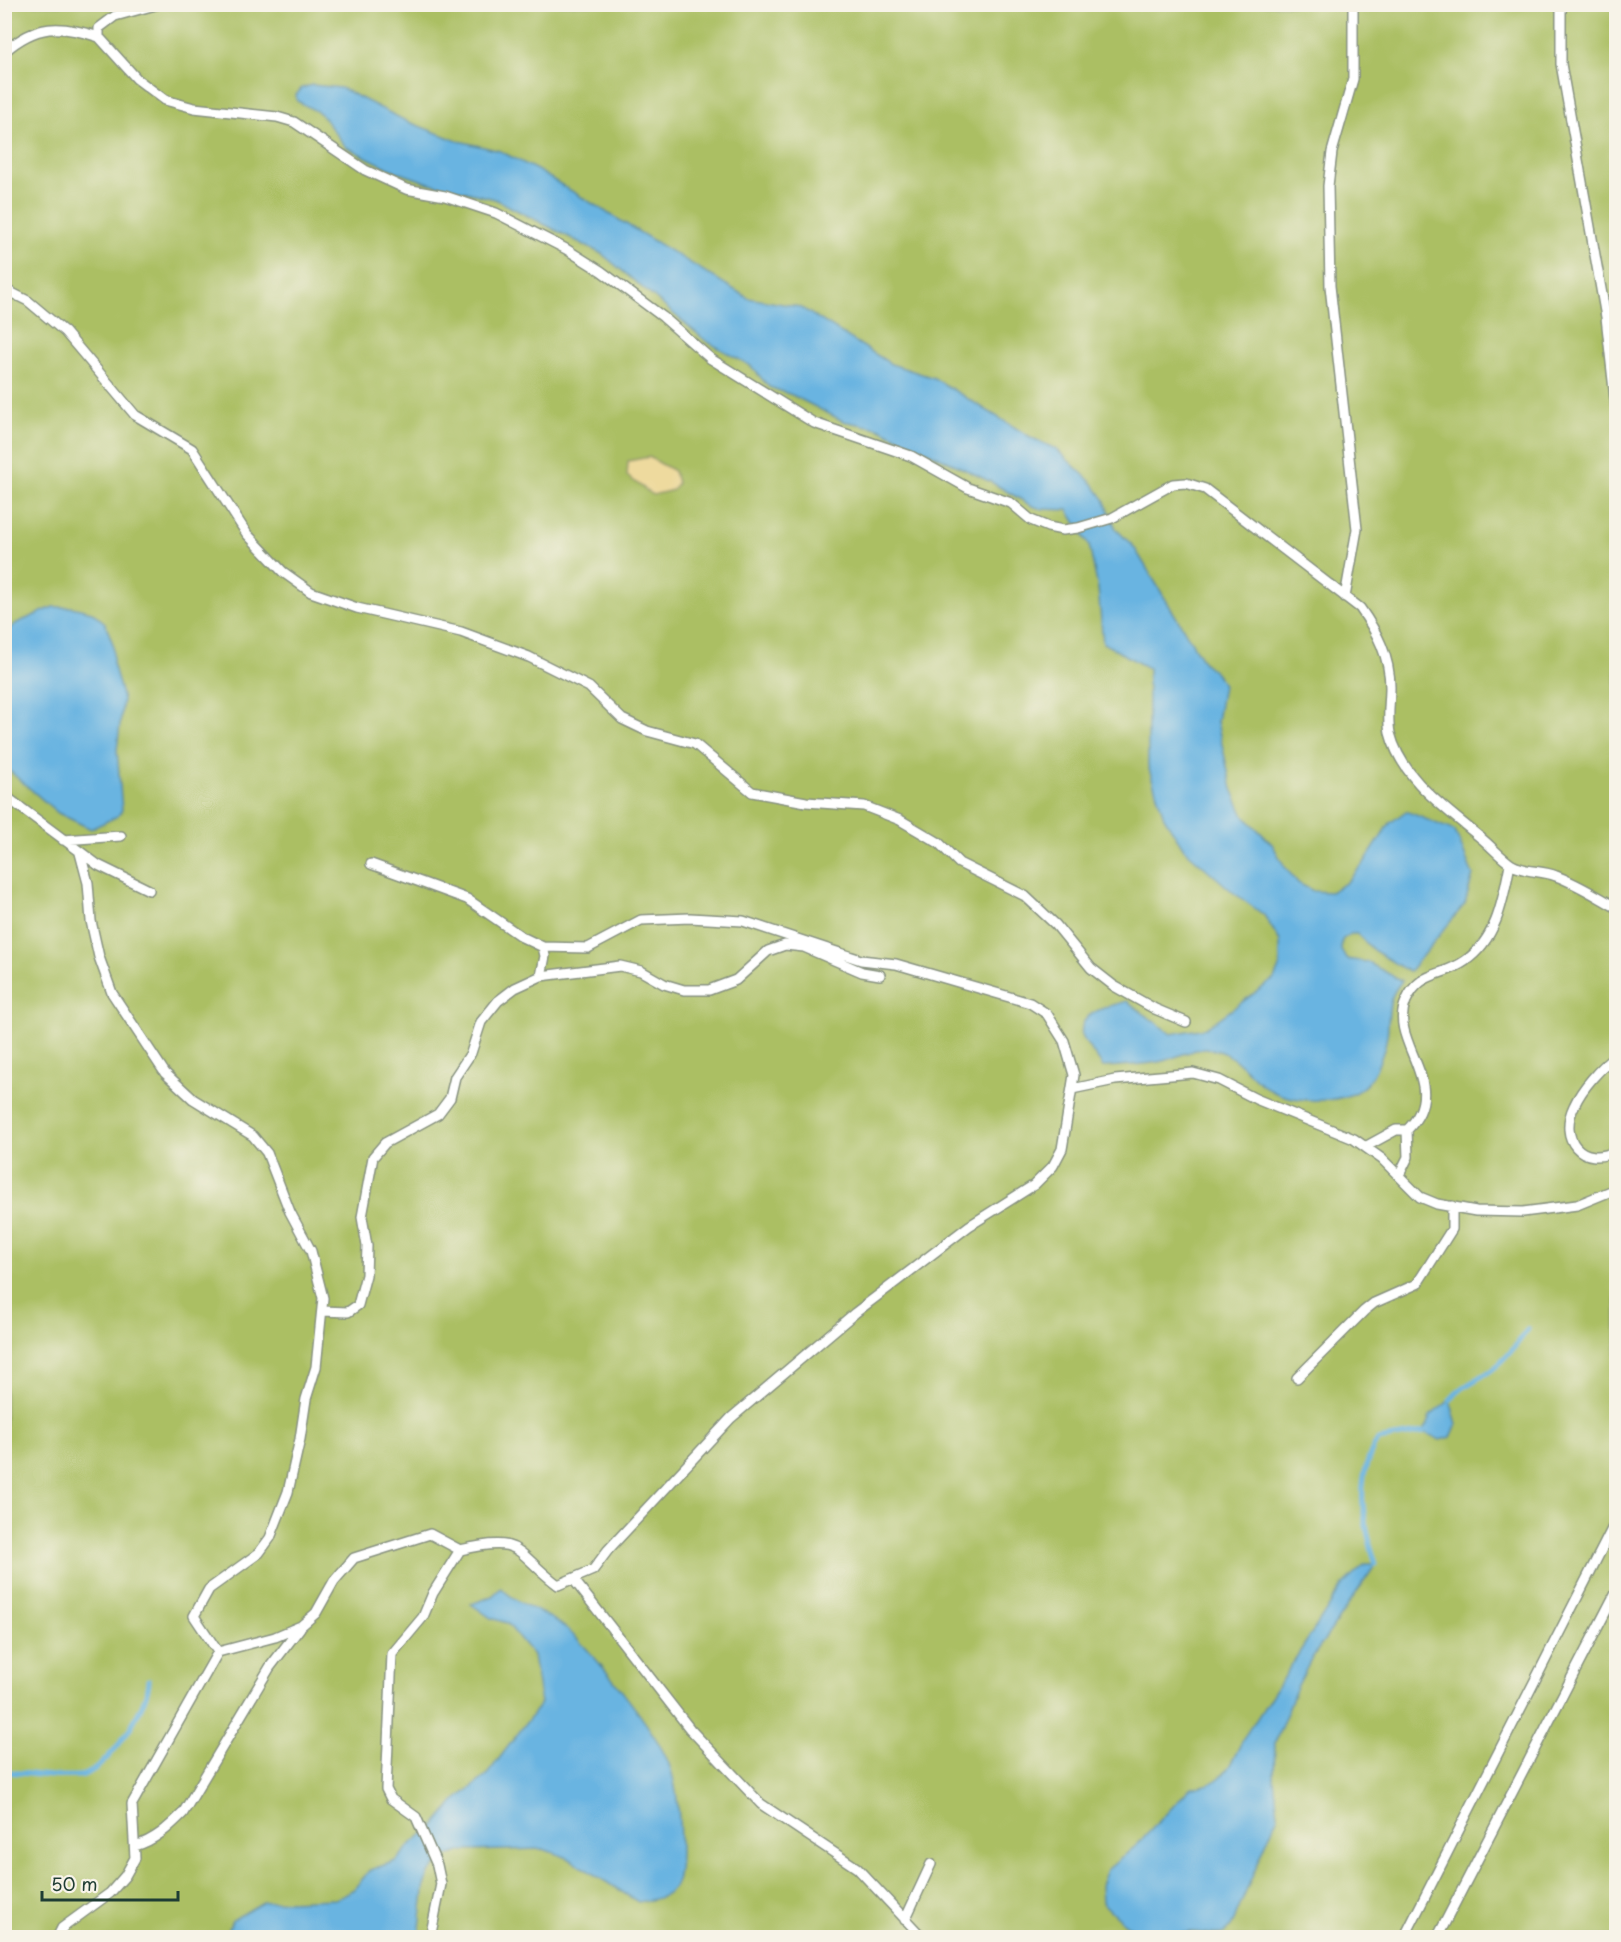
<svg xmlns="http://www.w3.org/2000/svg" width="1621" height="1942" viewBox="0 0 1621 1942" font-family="'Playpen Sans',sans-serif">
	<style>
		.green { fill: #abbf63; stroke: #657e4c; stroke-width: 1.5 }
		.sand { fill: #eeda9e; stroke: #868c69; stroke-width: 1.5 }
		.water { fill: #69b4e1; stroke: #44788a; stroke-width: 1.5 }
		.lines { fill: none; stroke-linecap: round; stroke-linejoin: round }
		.stream { stroke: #69b4e1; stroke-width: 5 }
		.service-casing { stroke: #889280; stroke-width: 12 }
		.service { stroke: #fff; stroke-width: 9 }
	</style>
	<rect width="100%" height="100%" fill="#f7f3e8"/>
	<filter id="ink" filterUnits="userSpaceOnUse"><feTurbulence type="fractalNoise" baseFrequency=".0167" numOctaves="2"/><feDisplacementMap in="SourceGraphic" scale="12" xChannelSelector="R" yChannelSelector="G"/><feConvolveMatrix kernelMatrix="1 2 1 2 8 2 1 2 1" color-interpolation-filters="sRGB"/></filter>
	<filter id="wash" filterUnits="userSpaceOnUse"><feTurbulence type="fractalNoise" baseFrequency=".008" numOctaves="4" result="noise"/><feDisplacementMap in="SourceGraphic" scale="24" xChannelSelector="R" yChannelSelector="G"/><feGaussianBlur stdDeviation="1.35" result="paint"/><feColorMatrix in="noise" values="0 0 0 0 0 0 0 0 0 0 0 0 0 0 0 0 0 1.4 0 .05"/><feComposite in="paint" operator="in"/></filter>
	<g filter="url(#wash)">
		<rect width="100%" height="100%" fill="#f1e6cd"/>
		<path class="green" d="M5,5H1616V1937L5,1938Z"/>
		<path class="sand" d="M649,457L674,471L677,483L673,490L653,495L627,476L628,461Z"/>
		<path class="water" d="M312,85L341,88L406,121L455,140L500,151L537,170L748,298L800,307L891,364L934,378L1032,438L1056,449L1093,484L1104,499L1116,529L1134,547L1204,663L1217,674L1223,685L1217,722L1232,789L1244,816L1272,844L1285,867L1298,883L1313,891L1330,892L1346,883L1364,863L1390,823L1406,811L1455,831L1473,875L1465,904L1409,972L1373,950L1357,934H1350L1342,940L1341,950L1346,959L1367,962L1402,981C1388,997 1389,1008 1388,1027C1387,1045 1379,1068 1368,1082C1349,1106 1294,1104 1270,1090C1250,1079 1239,1055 1215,1050C1196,1045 1176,1059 1158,1062C1140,1065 1121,1066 1103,1067C1098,1058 1085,1045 1082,1035C1077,1011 1111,1006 1127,1001L1171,1034L1206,1028L1274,979L1280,965V941L1264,915L1234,893L1184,849L1164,817L1148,766V668L1103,643L1098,588L1089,545L1068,510L1041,509L1030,505L991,482L878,428L843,421L792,395L769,387L751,366L706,341L602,254L495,199L429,183L395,171L346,147L320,113L297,101L296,95L302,88Z
			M53,607H72L92,612L105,623L113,644V663L123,699L117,750L122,810L118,816L91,829L58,813L5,767V632L17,623Z
			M1450,1400L1457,1424L1451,1437L1440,1440L1424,1432L1430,1416Z
			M1365,1564H1376L1312,1658L1296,1689L1275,1743L1274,1779L1278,1815L1237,1913C1228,1942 1219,1934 1193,1932C1182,1932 1171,1937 1161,1937C1136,1936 1118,1919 1102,1902L1101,1885L1107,1870L1138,1844L1191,1787C1235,1787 1231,1748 1256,1720L1342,1586Z
			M501,1588C518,1605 540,1610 559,1623C587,1642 660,1735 670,1767C679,1793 680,1825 680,1852C679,1888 676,1897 638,1902L568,1858L543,1849L463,1851L444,1857L429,1873L424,1890L419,1937L226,1938L232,1920L263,1902L336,1899L354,1889L370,1870L396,1861L413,1842L436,1824L456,1800L486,1776L541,1703L533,1655L507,1623L491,1618L471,1604L491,1597Z"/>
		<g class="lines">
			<path class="stream" d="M1450,1400C1463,1385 1472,1383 1487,1373C1505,1362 1516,1345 1528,1329
				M1376,1564C1363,1523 1353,1478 1378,1440L1424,1432
				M4,1772C29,1773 54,1778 78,1776C106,1775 149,1705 149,1680"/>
		</g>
	</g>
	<g filter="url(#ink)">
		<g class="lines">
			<g class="service-casing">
				<path id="service" d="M159,4L115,16L99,28V37L137,79L165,100L194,108L277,117L294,122L365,170L406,189L445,196L496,213L566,249L601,271L663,317L711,359L814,423L911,456L968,488L1011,503L1031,520L1048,527L1063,530L1078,528L1112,518L1173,484L1186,483L1205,489L1360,608C1377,632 1390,657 1390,687C1390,703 1387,718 1390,733C1402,780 1447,809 1481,838C1491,846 1501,858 1512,865C1527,873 1541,870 1556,876C1578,884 1596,896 1616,907
					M1561,4V64L1606,317L1616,408
					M4,52C36,24 60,24 99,37
					M4,289L28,301L65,332L135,415L192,449L247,534L283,572L311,592L357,608L461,632L529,657L589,687L622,719L647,731L695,744L752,792L806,802L864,806L900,820L939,843L959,863L1025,896L1056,925L1091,968L1114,986L1155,1009L1186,1022
					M1345,597L1357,529L1330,286L1328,186L1332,152L1353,79V4
					M4,795L98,865L149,890
					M63,840L121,836
					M80,853L88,883L91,921L99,957L112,993L165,1073L193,1099L253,1136L267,1153L290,1212L311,1251L323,1298L316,1367L306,1399L300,1439L288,1492L270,1538L259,1553L209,1589L194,1616L218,1652L275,1637L301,1626L316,1613L334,1581L354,1558L430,1534L460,1550C524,1535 513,1551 558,1585L593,1570L608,1550L731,1418L855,1313L969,1226L1034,1185L1053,1166L1062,1149L1074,1075L1064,1041L1047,1014L1030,1003L896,964L861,960L743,921L690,918L641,920L588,948L543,947L522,937L467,899L371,864
					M541,976L545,956L543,947
					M1616,1056C1601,1067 1582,1088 1574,1106C1558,1139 1582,1168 1616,1151
					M1072,1089L1115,1080L1193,1073L1219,1080L1256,1099L1354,1139L1382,1159L1420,1197L1437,1204L1476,1211L1523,1212L1577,1205L1616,1189
					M1365,1147L1396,1130H1407C1453,1084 1387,1043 1406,1001C1420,970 1441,978 1465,961C1497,939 1503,900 1510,864
					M1399,1175L1408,1157L1407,1130
					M322,1311L348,1312L358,1305L366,1275L367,1246L362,1217L373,1157L385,1143L438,1114L450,1098L455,1077L471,1053L481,1022L498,1001L515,988L541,976L620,966L641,971L664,984L684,990H709L736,980L768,951L785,945L804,947L862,972L880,975
					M1297,1378L1364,1311L1374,1303L1417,1284L1452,1229V1206
					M574,1580L690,1729L761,1804L857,1868L923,1938
					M135,1846C155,1840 168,1828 183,1813L270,1667L300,1628
					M905,1920L931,1864
					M57,1938L62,1928L110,1893L125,1876L135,1858L132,1804L218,1652
					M430,1938L441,1884L437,1865L416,1817L391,1799L386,1789L392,1654L423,1617L433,1593L460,1550
					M1404,1938L1616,1521
					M1437,1938L1616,1592"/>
			</g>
			<use href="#service" class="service"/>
		</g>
	</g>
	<rect width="1621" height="1942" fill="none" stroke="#f7f3e8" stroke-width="24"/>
	<path d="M42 1891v9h136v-9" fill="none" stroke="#1f3d34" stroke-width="3"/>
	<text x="51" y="1891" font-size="18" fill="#1f3d34" stroke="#f7f3e8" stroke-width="4.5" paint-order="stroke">50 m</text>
</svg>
